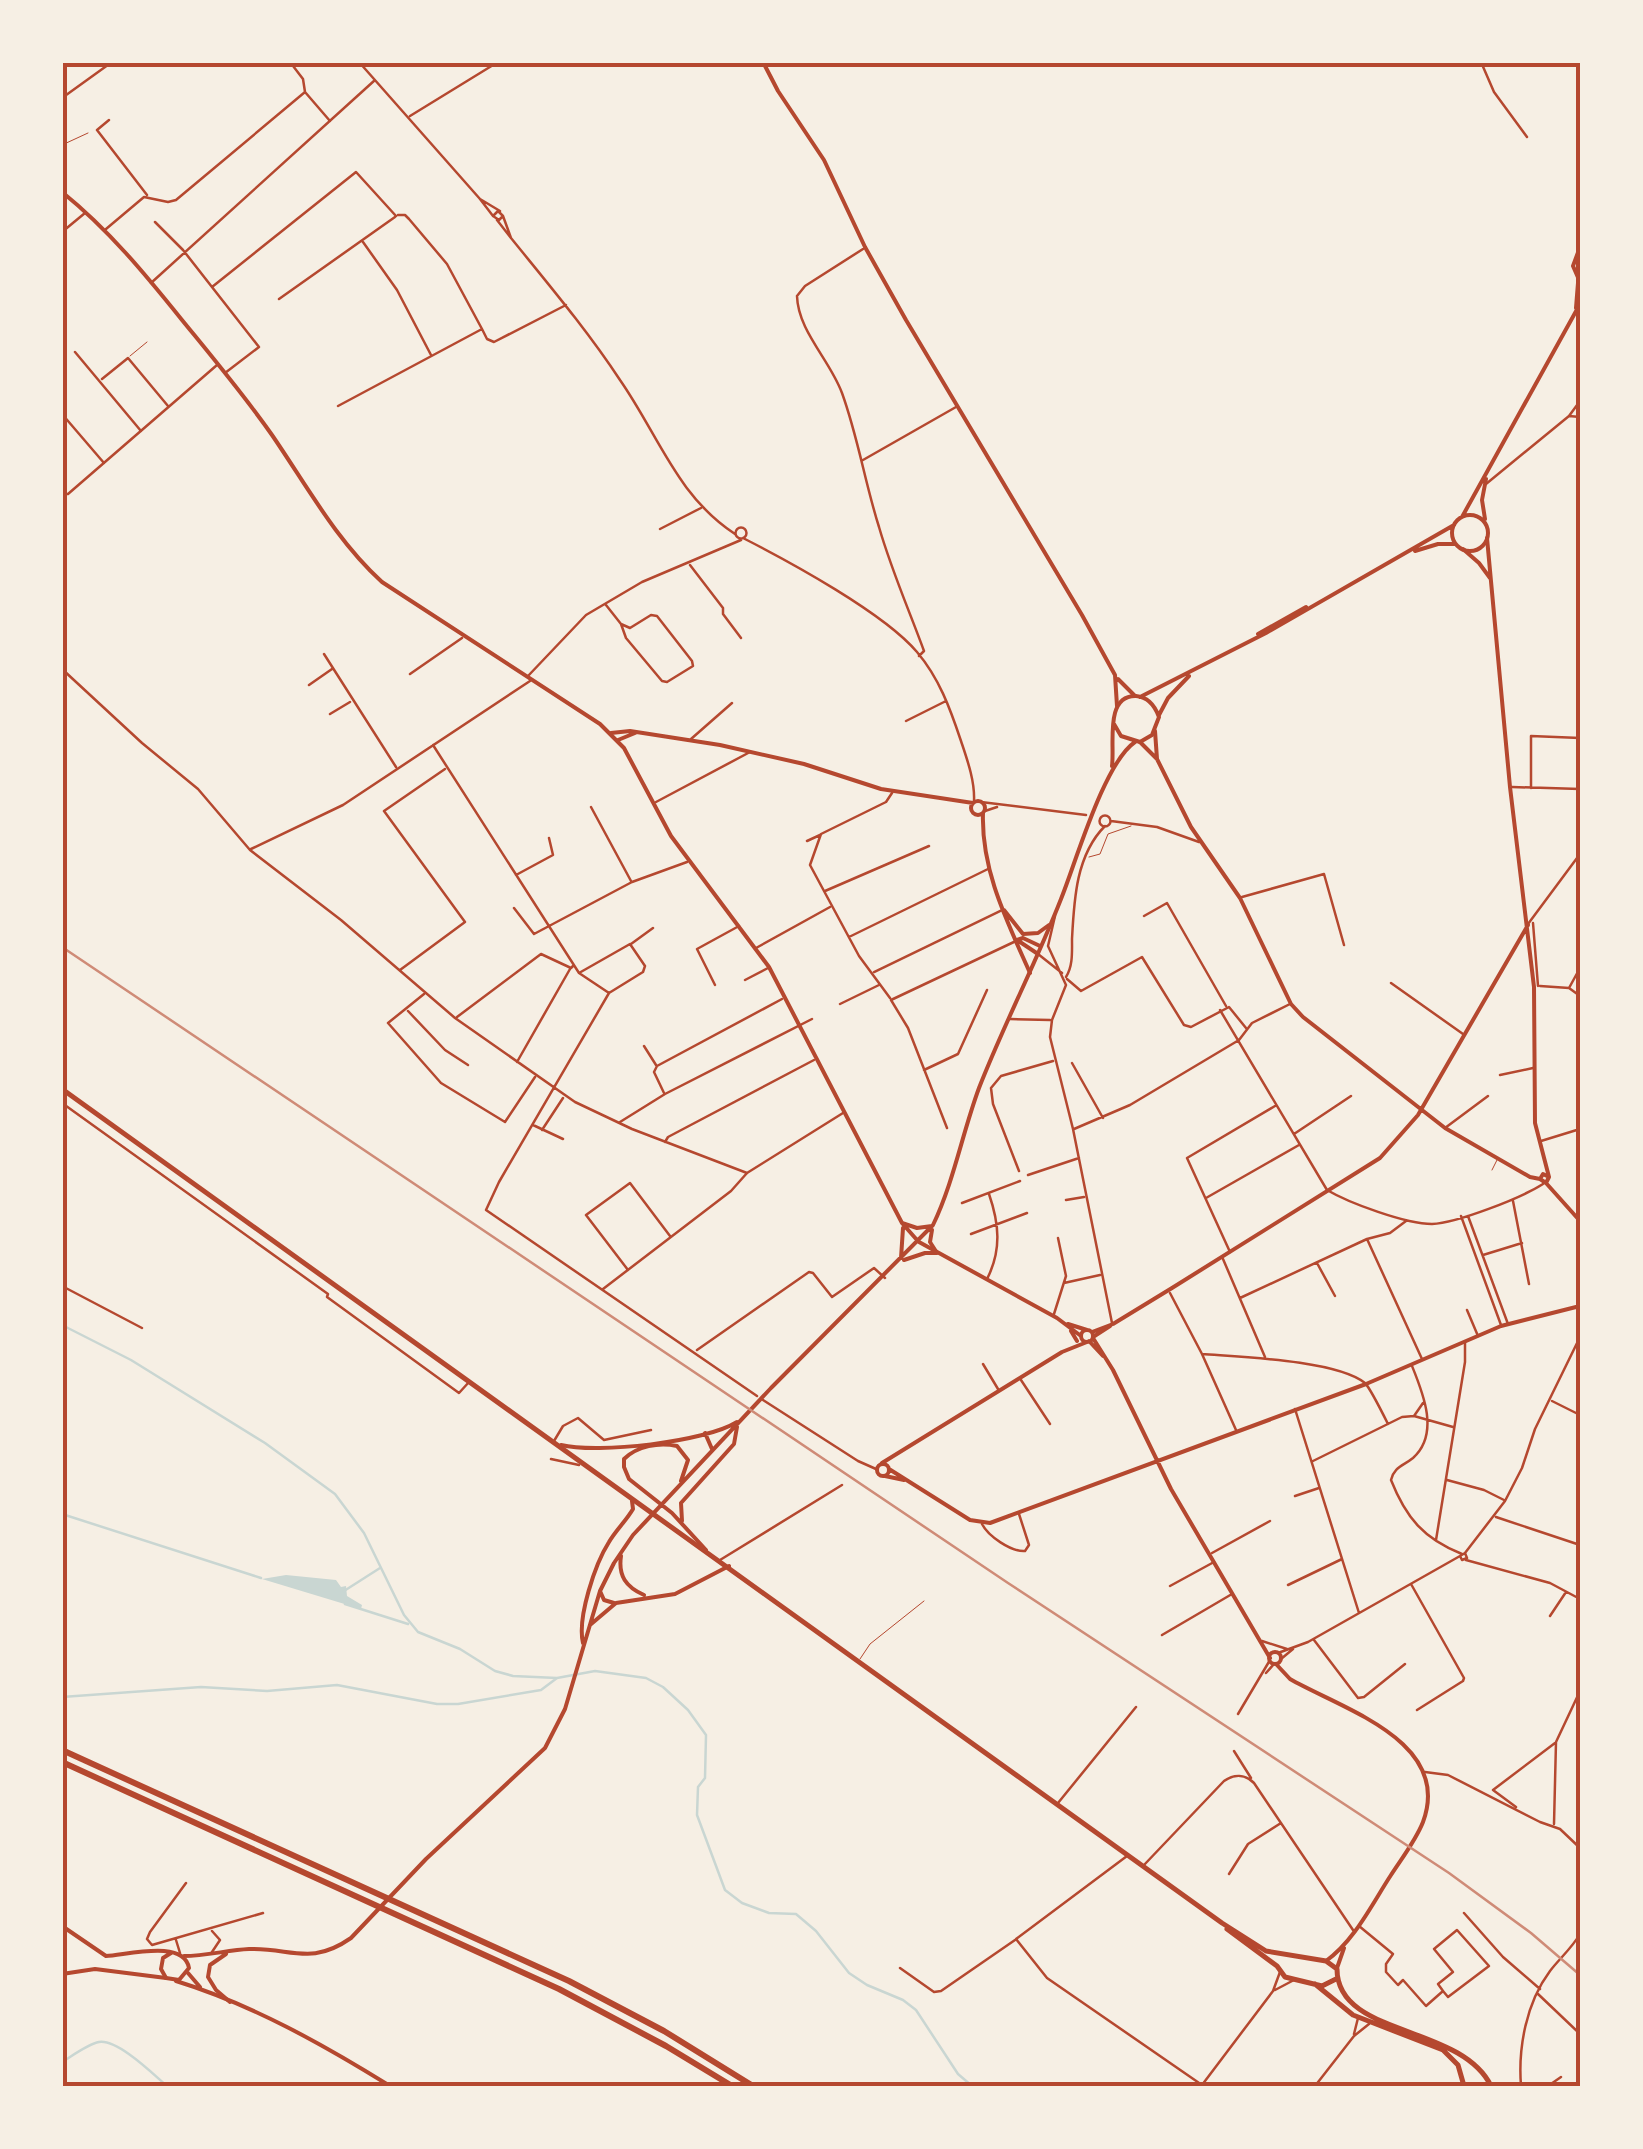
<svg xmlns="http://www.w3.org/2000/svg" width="1643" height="2149" viewBox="0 0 1643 2149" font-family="'IBM Plex Serif',serif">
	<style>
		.water { fill: #c9d6d2 }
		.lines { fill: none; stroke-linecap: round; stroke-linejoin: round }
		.stream { stroke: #c9d6d2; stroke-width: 2.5 }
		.service { stroke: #b5482f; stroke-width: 1 }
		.pedestrian { stroke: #b5482f; stroke-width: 2.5 }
		.minor { stroke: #b5482f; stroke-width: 2.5 }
		.tertiary { stroke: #b5482f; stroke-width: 4 }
		.secondary { stroke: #b5482f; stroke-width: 4 }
		.primary { stroke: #b5482f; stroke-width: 5 }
		.motorway { stroke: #b5482f; stroke-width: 6 }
		.rail { stroke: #cf8b77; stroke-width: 2.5 }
		.neatline { fill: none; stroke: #b5482f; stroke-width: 4 }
	</style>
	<rect width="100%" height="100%" fill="#f6efe4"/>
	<path class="water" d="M286,1575L336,1580L341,1587L346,1586L347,1596L362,1605L361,1609L262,1579Z"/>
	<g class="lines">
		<path class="stream" d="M62,1325L131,1360L265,1443L335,1494L364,1533L404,1615L418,1632L460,1649L495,1671L513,1676L557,1678
			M62,1514L261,1578
			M344,1591L380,1568
			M345,1604L408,1624
			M62,1697L201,1687L267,1691L337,1685L437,1704H458L541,1690L557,1678L595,1671L646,1678L663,1687L688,1710L706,1735L705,1778L698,1787L697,1815L725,1890L742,1903L769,1913L796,1914L816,1931L849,1973L867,1985L903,2000L916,2010L958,2074L972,2086
			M62,2062C72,2056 88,2044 99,2042C118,2039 154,2075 167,2086"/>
		<path class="service" d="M62,145L88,133
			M130,356L147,342
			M1089,857L1100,854L1108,834L1131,826
			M1492,1170L1497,1160
			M860,1659L870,1644L924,1601"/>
		<path class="pedestrian" d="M1359,1926L1393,1954L1386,1964V1972L1398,1985L1403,1980L1426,2006L1443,1991L1448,1997L1489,1966L1457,1930L1434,1949L1453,1972L1438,1984L1443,1991"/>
		<path class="minor" d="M290,62L303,79L305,92L330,121
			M359,62L480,199
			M1481,62L1494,92L1527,137
			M62,98L112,62
			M410,116L498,62
			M109,120L97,130L147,195
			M498,211L503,216L499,220L493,216Z
			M398,215H405L409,219L447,264L482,329
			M493,216L480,199L500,211
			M497,220L511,238L503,216
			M155,222L183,250L259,347L225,373
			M106,229L144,197L168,202L176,200L305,92
			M62,232L85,213
			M511,238C549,285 587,330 620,380C659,436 677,496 735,534
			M363,242L397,290L431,355
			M863,249L805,286L797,296C798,331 830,360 842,393C858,437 865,483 879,527C891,569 909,610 924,651L919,656
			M151,283L375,80
			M212,287L356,172L396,216
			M279,299L395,217
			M75,352L141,431
			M102,379L128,358L168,406
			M338,406L482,329L487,339L494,342L566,305
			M62,414L104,463
			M1569,416L1580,417
			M863,460L956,407
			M1486,484L1569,416L1580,401
			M62,494H68L217,365
			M735.5 533a5.5 5.5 0 1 1 11 0a5.5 5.5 0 1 1-11 0Z
			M660,529L701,508
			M743,538C790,562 884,613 917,652C939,678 950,708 961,741C967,759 975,781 974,801
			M690,565L723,608V614L741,638
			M606,605L621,624L626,638L662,681L667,682L693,666L692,661L657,616L651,615L630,628L621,624
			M324,654L396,767
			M62,669L142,743L198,789L250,850L341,920L455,1018L575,1102L632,1129L747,1173
			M410,674L462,638
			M528,676L586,615L642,582L741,540
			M309,685L332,669
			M330,714L350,702
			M906,721L946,701
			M691,739L732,703
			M433,745L579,973L609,993
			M1512,787L1580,789
			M1531,788V736L1580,738
			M656,802L750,752
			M981,802L1086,815
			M591,807L631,881
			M985,811L997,807
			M1099.5 821a5.5 5.5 0 1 1 11 0a5.5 5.5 0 1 1-11 0Z
			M1111,821L1157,827L1199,842
			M807,841L820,835
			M251,849L343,805L530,681
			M516,875L553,855L549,838
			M825,891L929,846
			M1242,897L1324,874L1344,945
			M514,908L534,934L632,882L687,862
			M1055,916L1048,946L1066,985L1052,1020L1050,1037L1073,1129L1112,1323
			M1144,916L1167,903L1226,1006
			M1533,923L1538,986
			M1528,924L1580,854
			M849,937L988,869
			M631,944L653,928
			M756,948L830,907
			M1038,954L1062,973
			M400,970L465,922L384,811L445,769
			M874,972L1002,910
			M579,973L630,944L645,966L643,972L609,993L499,1182L486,1210L757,1396
			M1066,977C1073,966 1072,952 1072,939C1074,900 1076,855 1105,826
			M1067,979L1081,991L1142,957L1184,1025L1191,1027L1229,1007L1246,1028
			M745,980L768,968
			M1391,983L1463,1034
			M715,985L697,949L739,926
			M1540,986L1569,988L1580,996
			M1569,988L1580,968
			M424,994L388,1023L441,1083L505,1122L535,1077
			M890,998L859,956L810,865L821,834L886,802L892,793
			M840,1004L879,985
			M1220,1010L1327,1190C1349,1203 1406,1224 1432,1224C1457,1223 1521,1198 1543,1184
			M408,1011L445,1050L468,1065
			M457,1017L541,954L571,968L573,966
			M1010,1019L1050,1020
			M644,1046L656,1065
			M517,1062L570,969
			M1072,1063L1103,1118
			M924,1070L958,1054L987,990
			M1500,1075L1533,1068
			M664,1093L654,1072L657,1066L782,999
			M62,1103L328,1294L327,1297L459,1393L469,1382
			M620,1122L665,1094L812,1019
			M533,1125L563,1139
			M947,1128L908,1028L891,1000L1016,941
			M1445,1128L1488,1096
			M1074,1129L1130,1105L1239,1040L1252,1023L1290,1004
			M542,1130L563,1098
			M1294,1134L1351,1096
			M1541,1141L1580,1129
			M665,1142L668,1137L814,1060
			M1019,1171L993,1104L991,1088L1001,1076L1053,1061
			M1028,1175L1079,1158
			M1206,1198L1299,1145
			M1066,1200L1084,1197
			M1513,1201L1529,1284
			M962,1203L1020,1181
			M1461,1216L1501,1325
			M1468,1216L1508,1324
			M971,1234L1027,1213
			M1367,1239L1422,1359
			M1230,1252L1187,1158L1275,1106
			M1483,1255L1522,1243
			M1223,1259L1265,1357
			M1317,1263L1335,1296
			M628,1270L586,1215L630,1183L670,1236
			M987,1279C1002,1250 999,1223 989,1194
			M1064,1283L1100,1275
			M62,1286L142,1328
			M603,1289L731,1191L747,1173L843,1113
			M1170,1293L1202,1354L1236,1430
			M1240,1298L1367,1239L1390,1233L1406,1221
			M1467,1310L1478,1336
			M1054,1314L1066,1276L1058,1238
			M697,1350L809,1272L813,1273L832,1297L874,1268L885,1278
			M1202,1354C1240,1357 1336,1360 1365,1383C1369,1387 1384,1416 1388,1424
			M983,1364L998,1389
			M1412,1366C1423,1393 1440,1434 1413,1458C1403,1466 1394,1467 1391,1480C1406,1518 1424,1539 1462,1554
			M1021,1380L1050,1424
			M763,1400L858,1461L876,1469
			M1552,1401L1580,1415
			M1295,1409L1359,1613
			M1414,1416L1423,1403
			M554,1441L563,1426L578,1418L604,1440L651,1430
			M551,1459L579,1465
			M1313,1461L1402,1417L1414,1416L1453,1427
			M1447,1480L1484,1490L1504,1500
			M1295,1496L1319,1488
			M1496,1517L1580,1545
			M982,1524C988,1536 1011,1552 1025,1551L1029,1545L1019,1514
			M1436,1540L1465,1362V1342
			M1212,1553L1270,1521
			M1465,1553L1505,1501L1522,1468L1535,1429L1580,1337
			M1465,1553L1467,1558L1462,1560L1460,1556Z
			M720,1560L842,1485
			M1466,1560L1550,1583L1580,1599
			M1411,1584L1464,1678L1463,1681L1417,1710
			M1288,1585L1342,1559
			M1170,1586L1214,1562
			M1550,1616L1566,1592
			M1162,1635L1232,1594
			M1314,1640L1358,1698L1364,1697L1405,1664
			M1262,1641L1287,1649
			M1278,1653L1308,1642L1460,1556
			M1281,1659L1293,1649
			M1266,1673L1274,1664
			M1238,1714L1270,1660
			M1234,1751L1251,1778
			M1425,1772L1448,1775L1540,1822L1560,1829L1580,1848
			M1058,1803L1136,1707
			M1516,1807L1493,1790L1555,1743
			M1554,1824L1556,1742L1580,1691
			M1127,1856L1016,1939L1047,1978L1202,2085L1273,1991L1280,1972
			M1144,1865L1224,1781C1234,1774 1245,1774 1254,1783L1353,1930
			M1229,1874L1248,1844L1281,1823
			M186,1883L150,1932L147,1939L152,1945L263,1913
			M1464,1913L1503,1957L1540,1989
			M176,1940L180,1953
			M212,1952L220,1940L212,1931
			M900,1968L934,1992L941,1991L1015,1940
			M1275,1990L1294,1980
			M1538,1994L1580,2034
			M1354,2034L1358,2018
			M1315,2086L1354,2036L1369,2024
			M1521,2086C1518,2048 1526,2003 1550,1971C1559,1959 1572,1948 1580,1934
			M1548,2086L1561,2077"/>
		<path class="tertiary" d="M763,62L778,91L824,160L865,247L906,320L1082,615L1115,675L1117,706
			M1487,538L1510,787L1534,987L1535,1123L1549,1177
			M1463,549L1479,563L1490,578
			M1118,679L1135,696
			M1155,731L1157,759
			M611,733L630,731L720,745L804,764L881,789L973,803
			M618,740L635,733
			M1140,742L1157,759L1191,827L1240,898L1291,1004L1303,1017L1445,1128L1530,1177L1540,1179
			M971 808a7 7 0 1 1 14 0a7 7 0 1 1-14 0Z
			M983,813C981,870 1007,921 1030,973
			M1004,910L1023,934L1038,933L1049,925
			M1017,940L1023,938L1040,946
			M1017,940L1038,954
			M1543,1174L1549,1177L1546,1183L1540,1179Z
			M1546,1183L1580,1221
			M919,1242L1057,1318L1081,1336
			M1068,1324L1087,1330
			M1081 1336a6 6 0 1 1 12 0a6 6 0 1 1-12 0Z
			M1071,1331L1077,1341
			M1092,1332L1113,1324L1172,1288L1380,1158L1418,1115L1528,925
			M1093,1337L1110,1326
			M1093,1338L1113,1370L1171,1489L1270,1658
			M1089,1341L1103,1356
			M882,1463L1062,1352L1087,1342
			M877 1470a6 6 0 1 1 12 0a6 6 0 1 1-12 0Z
			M889,1469L970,1520L990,1523L1366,1384L1501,1326L1580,1306
			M885,1476L904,1480
			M1269 1658a6 6 0 1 1 12 0a6 6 0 1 1-12 0Z
			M1276,1664L1290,1679C1342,1709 1453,1741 1423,1822C1416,1840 1402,1858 1391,1875C1372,1904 1355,1940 1326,1961
			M1337,1968L1344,1948
			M188,1973L200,1987
			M62,1974L95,1969L166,1978
			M176,1981C251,2004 324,2045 390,2086"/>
		<path class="secondary" d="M62,192C109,230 145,274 182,320C213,358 244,395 272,435C307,486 336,540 382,582L600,724L624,748L671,836L769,967L902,1223L917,1240
			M1580,247L1573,266L1580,282
			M1576,308L1578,283
			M1452 533a18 18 0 1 1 36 0a18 18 0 1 1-36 0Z
			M1462,517L1580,304
			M1485,519L1482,500L1486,479
			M1415,551L1438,544H1454
			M1258,634L1306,607
			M1140,697L1266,633L1454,525
			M1159,715L1168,698L1189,676
			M1112,766C1115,746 1104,695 1136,696C1149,697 1155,706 1159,717L1152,735L1140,742L1121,736L1114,724
			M902,1223L917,1228L932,1226
			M901,1258L903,1228
			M904,1260L925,1253H937L930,1242L932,1230
			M705,1433L712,1449
			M561,1445C598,1454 705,1442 737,1422
			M681,1481L688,1460L677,1446C659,1442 637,1446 624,1459V1467L629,1479L672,1513L706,1550
			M682,1521L681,1503L734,1444L737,1427
			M621,1556C618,1576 626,1587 644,1595
			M600,1591L604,1600L614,1603
			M590,1625L616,1603L675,1594L729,1566
			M583,1643C577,1618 595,1564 609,1542C616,1530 626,1521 633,1509L632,1501
			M62,1926L106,1956C127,1955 184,1939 189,1968L179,1980L166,1978L161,1969L163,1958L171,1953
			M226,1954L210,1965L208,1977L216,1990L230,2002
			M184,1956C206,1956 228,1950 249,1949C292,1948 311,1966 351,1938L426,1859L545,1748L565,1709L600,1591L614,1563L633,1535L771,1388L933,1225C954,1181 962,1134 979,1088C1004,1024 1036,963 1061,899C1076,862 1104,763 1135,742"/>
		<path class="primary" d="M62,1089L1222,1923L1266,1951L1326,1961L1337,1969C1337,2037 1461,2024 1491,2086
			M1227,1929L1277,1966L1285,1977L1322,1986L1336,1979
			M1315,1984L1353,2015L1443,2050L1458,2065L1464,2086"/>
		<path class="motorway" d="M62,1750L569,1981L664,2031L753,2086
			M62,1762L559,1989L666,2046L732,2086"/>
		<path class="rail" d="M62,947L1008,1583L1449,1873L1531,1933L1580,1975"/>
	</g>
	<rect width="1643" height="2149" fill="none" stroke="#f6efe4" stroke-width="130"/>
	<rect x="65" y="65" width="1513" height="2019" class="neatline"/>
</svg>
